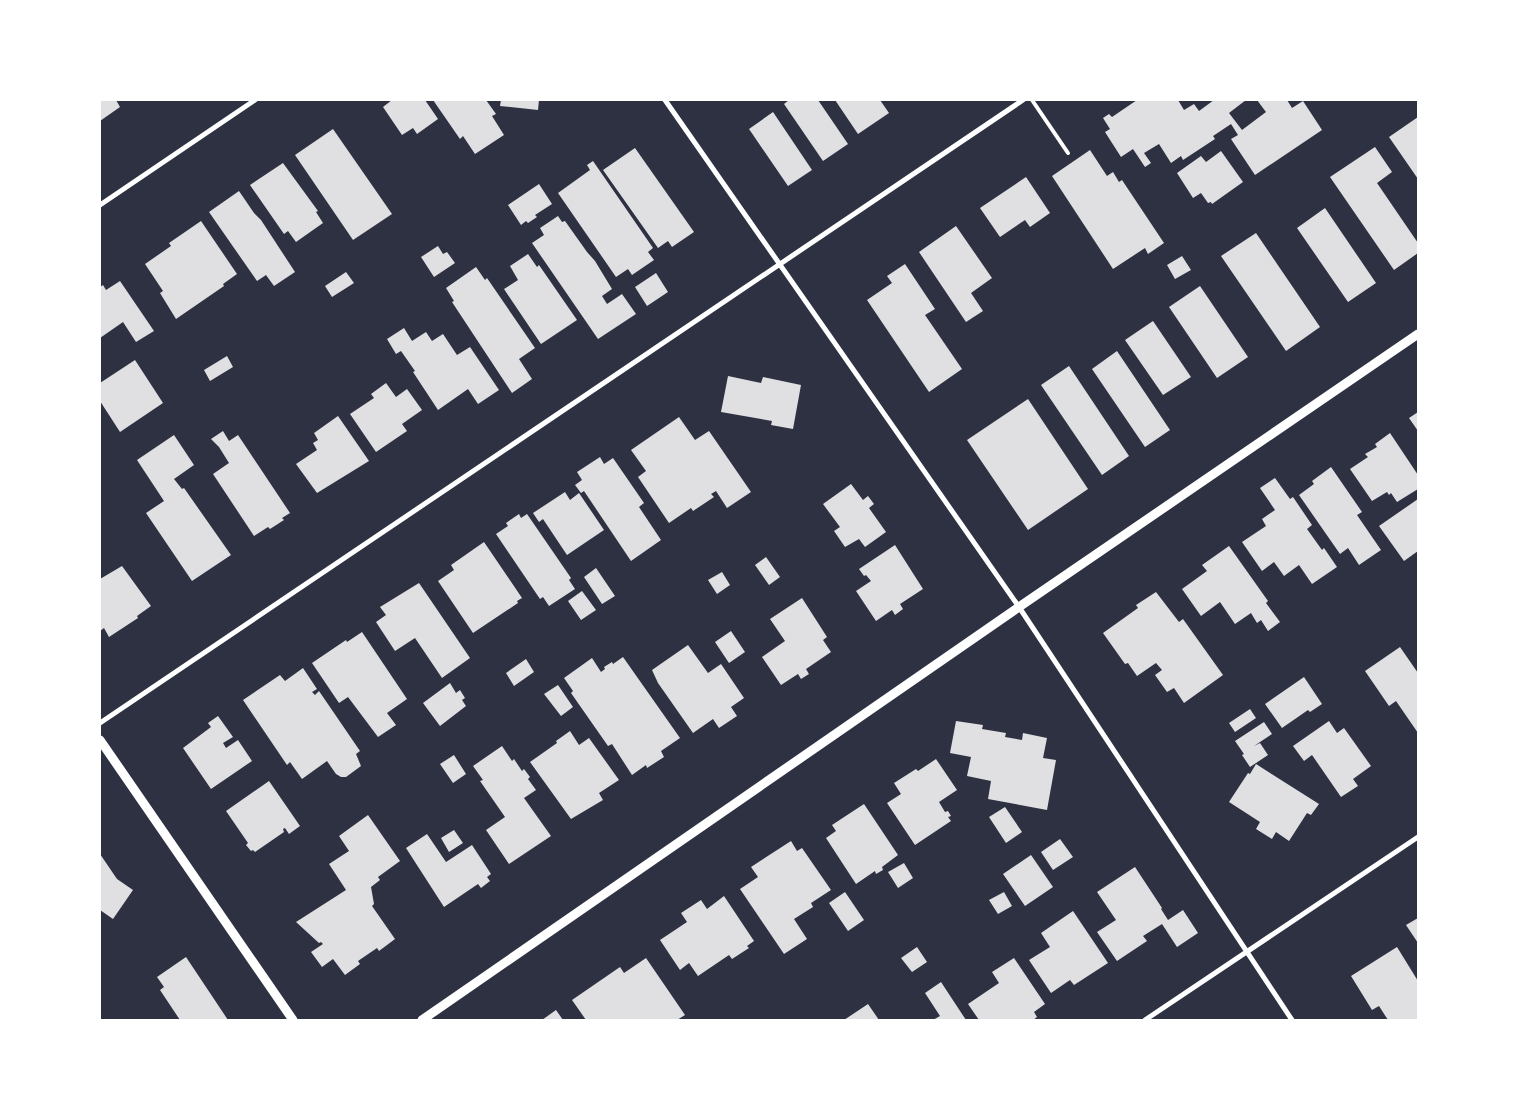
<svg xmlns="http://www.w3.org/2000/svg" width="1518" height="1120" viewBox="0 0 1518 1120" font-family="'Fira Sans',sans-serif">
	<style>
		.building { fill: #e0e0e3 }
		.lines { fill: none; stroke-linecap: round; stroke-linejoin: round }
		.service { stroke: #fff; stroke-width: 4 }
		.minor { stroke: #fff; stroke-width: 5 }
		.tertiary { stroke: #fff; stroke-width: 9 }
	</style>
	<rect width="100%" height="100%" fill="#2d3142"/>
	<path class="building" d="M100,100H116L120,107L100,121Z
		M392,100H425L438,119L417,134L413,128L402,135L383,107Z
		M433,100H486L496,114L492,116L504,135L475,154L463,136L460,139Z
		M501,100H539L538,110L500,106Z
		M789,100H818L848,144L823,161L784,104Z
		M835,100H880L889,113L858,134Z
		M1137,100H1178L1184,110L1194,104L1199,111L1214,100H1246L1229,113L1242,130L1266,112L1257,100H1287L1292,108L1303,101L1322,130L1255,175L1231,139L1238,135L1231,124L1213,136L1215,139L1183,160L1181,156L1171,163L1159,144L1144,153L1151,163L1145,167L1133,149L1121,157L1105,132L1110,129L1103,118L1109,114L1112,117Z
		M773,112L812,170L788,186L749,129Z
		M1418,117V179L1389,137Z
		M333,129L392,214L353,240L295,155Z
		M1375,147L1392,172L1377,183L1418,243V253L1394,270L1330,177Z
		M635,148L694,232L672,247L668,241L658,248L603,170Z
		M1090,150L1107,176L1113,172L1119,182L1122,180L1164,243L1148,254L1145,248L1113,269L1052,176Z
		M1221,151L1243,182L1212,204L1211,202L1208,203L1201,193L1193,198L1177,173L1201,156L1206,162Z
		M593,161L653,248L648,252L654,260L632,275L628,269L616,277L558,193L590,170L587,165Z
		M283,163L318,211L316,212L323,223L296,242L288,231L284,234L250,185Z
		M1026,177L1050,213L1030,227L1025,220L1000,237L980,208Z
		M539,184L552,204L535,215L537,217L528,223L526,221L521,225L508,205Z
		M239,191L254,213L261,220L295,272L274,286L266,275L257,281L209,212Z
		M1325,208L1376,283L1348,302L1297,228Z
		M558,216L562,222L565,221L587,252L595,261L612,289L602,296L607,304L622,294L636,314L598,339L532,243L544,235L540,228Z
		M201,221L237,274L223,284L224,286L176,319L160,293L163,291L145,264L171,246L169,243Z
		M956,226L992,278L971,293L983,311L966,322L919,252Z
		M1256,233L1320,327L1286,351L1221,256Z
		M438,246L443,254L447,252L455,263L434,277L421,257Z
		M528,254L537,267L539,265L577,320L541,344L504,289L518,280L510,266Z
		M1182,256L1191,270L1175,279L1167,265Z
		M905,264L935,309L925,315L962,369L929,392L867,300L892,283L887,276Z
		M476,267L485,280L487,278L535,348L519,359L532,379L512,393L452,302L454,301L446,288Z
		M346,272L354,283L332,297L325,286Z
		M656,273L668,292L647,306L635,287Z
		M120,281L154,331L136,342L123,322L100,338V287L103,285L106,290Z
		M1200,286L1248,357L1217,378L1169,307Z
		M1153,321L1191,377L1163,395L1125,340Z
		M404,328L412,341L426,332L432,341L443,334L457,355L470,347L499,390L478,404L468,389L438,410L413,372L415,371L401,351L396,354L387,339Z
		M1117,351L1170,430L1145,447L1092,369Z
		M227,356L233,367L210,381L204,370Z
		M135,360L163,403L120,432L100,401V383Z
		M1069,366L1129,456L1102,475L1041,385Z
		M728,376L761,383L763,377L801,385L793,429L771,425L772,421L721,412Z
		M386,383L396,397L407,389L422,410L402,424L407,431L376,452L350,414L374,398L371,394Z
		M1028,399L1088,489L1028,530L967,440Z
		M1418,412V431L1409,418Z
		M338,416L369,461L317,493L296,464L317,450L313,443L318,440L314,433Z
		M679,417L695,440L709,431L751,492L727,508L716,491L711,494L714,497L693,511L691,508L669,523L638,477L646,471L631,450Z
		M223,431L229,441L238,435L290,513L282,518L284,520L270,529L268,527L254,536L213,474L229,463L219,447L211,439Z
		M1390,433L1418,475V489L1397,502L1391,493L1389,495L1387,492L1372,501L1350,469L1368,457L1365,454L1377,447L1375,444Z
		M174,435L194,465L174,479L182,489L184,488L231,555L192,581L146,513L164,501L137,460Z
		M600,457L604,464L613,458L644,503L639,507L661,540L631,561L584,491L581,493L575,485L582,480L577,472Z
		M1331,467L1362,512L1357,515L1381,550L1359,565L1348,548L1340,554L1299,495L1314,484L1312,481Z
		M1275,478L1290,499L1293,497L1312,525L1307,529L1322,550L1324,548L1337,567L1312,584L1299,565L1284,576L1274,562L1262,571L1242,542L1266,526L1262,519L1275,510L1260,488Z
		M851,484L863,500L868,496L874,504L869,508L886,532L865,547L859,539L845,547L834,531L840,527L823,504Z
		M565,492L570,500L579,493L604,530L567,555L543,519L539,522L533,513Z
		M1418,499V551L1404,561L1379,526Z
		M519,514L521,518L527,514L571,578L569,580L575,589L549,606L543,597L540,599L496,534L508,526L506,523Z
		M484,542L522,598L517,601L518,603L473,633L438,581L454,570L451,565Z
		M895,545L923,589L900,604L903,609L895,615L892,610L876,621L856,591L871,581L866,575L864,576L859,569Z
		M1229,546L1268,601L1266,603L1280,622L1268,631L1261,620L1257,623L1251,613L1235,624L1220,602L1201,616L1182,589L1207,571L1202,565Z
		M766,557L780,577L769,585L755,565Z
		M122,566L151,606L137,616L138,618L109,637L104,628L100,631V579Z
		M596,568L615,596L602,604L584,577Z
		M722,572L730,585L717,594L708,580Z
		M419,583L470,658L442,678L415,638L395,651L376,622L386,615L380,607Z
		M582,591L596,610L581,620L568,601Z
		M1156,592L1179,622L1183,619L1223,675L1184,703L1174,688L1167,692L1155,675L1162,670L1156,663L1137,676L1128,663L1125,664L1103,633L1138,608L1136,605Z
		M802,598L827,637L823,640L831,652L806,669L809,674L801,679L798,674L781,685L762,657L785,641L770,619Z
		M731,631L745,652L729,663L715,642Z
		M362,632L407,699L387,713L396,725L378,737L348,697L339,703L312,663L346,640L347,642Z
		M688,645L708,673L721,664L744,698L731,707L737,716L719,728L713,719L693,733L658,683L652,670Z
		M1400,647L1418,673V733L1396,701L1389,706L1365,671Z
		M623,657L680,738L661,751L664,757L647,768L646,765L632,775L612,744L608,746L571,693L573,691L564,678L592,658L601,672L605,669L604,667L612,662L613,664Z
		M526,659L534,672L514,686L506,673Z
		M303,668L317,689L312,692L315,695L319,691L360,751L356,754L361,766L346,777H341L336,774L327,761L302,779L290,762L287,765L243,700L280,675L285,681Z
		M1304,677L1322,704L1310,712L1308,710L1282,728L1265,704Z
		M450,683L456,693L460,690L465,698L462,700L466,706L440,726L423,703Z
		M558,685L573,707L561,716L544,694Z
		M1250,709L1256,718L1235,732L1229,723Z
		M218,716L233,737L223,743L226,748L238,740L252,761L211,789L183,748L211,727L208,723Z
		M956,721L983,725L982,729L1006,733L1005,737L1022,740L1023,733L1047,738L1043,758L1056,760L1047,810L988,799L991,781L967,776L971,757L950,753Z
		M1329,721L1337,733L1344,728L1371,766L1353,779L1358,786L1341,797L1312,755L1304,761L1293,746Z
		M1264,722L1272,734L1254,746L1260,743L1268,755L1250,767L1242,755L1244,754L1235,741Z
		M570,731L579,745L589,738L619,780L599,793L603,800L571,819L530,762L557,743L556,741Z
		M502,746L512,761L514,759L522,771L524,769L530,777L528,779L536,790L524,798L551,836L509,864L486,830L505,817L480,781L483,780L473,766Z
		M454,755L466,774L453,783L440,764Z
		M936,759L957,790L939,802L945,812L948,811L951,816L948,817L951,821L915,845L887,803L901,794L894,783L916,769L918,771Z
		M1256,764L1319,804L1311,815L1307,813L1289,841L1276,832L1272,839L1256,829L1260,822L1229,802L1248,773L1250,774Z
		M269,781L300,826L289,834L285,828L283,829L284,832L255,852L253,850L251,851L246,845L248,843L226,811Z
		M864,804L898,855L882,867L883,870L876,874L875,871L856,884L826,838L836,831L832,825Z
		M1005,807L1022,832L1006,843L989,817Z
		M368,815L400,861L378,877L380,880L371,887L374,904L372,906L395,939L379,951L377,948L358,961L360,964L345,975L333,959L322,967L311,952L323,944L321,942L319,943L296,922L346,890L329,864L349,851L339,836Z
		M454,830L463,843L449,852L441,838Z
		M427,834L446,862L472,845L491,874L487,877L490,881L481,888L478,884L444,907L406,848Z
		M1060,839L1073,857L1053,870L1041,852Z
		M791,841L797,851L802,848L831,890L811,903L813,907L794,919L807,939L784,954L740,889L758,877L751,867Z
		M100,854L117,879L133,890L113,919L100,910Z
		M1031,855L1053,887L1025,906L1003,874Z
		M904,863L913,878L898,888L888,872Z
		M1135,867L1162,908L1161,909L1168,920L1183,910L1198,933L1177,947L1162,924L1143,936L1147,941L1117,961L1097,932L1116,920L1097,892Z
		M845,892L864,920L848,931L829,903Z
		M1004,892L1012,906L998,914L989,900Z
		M724,896L754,941L747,946L749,948L732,959L729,955L698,976L689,963L680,970L660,940L687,922L681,913L701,900L707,909Z
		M1073,911L1108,963L1074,985L1070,980L1051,993L1029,960L1050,947L1041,933Z
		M1418,918V943L1406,925Z
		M917,947L927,962L912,972L901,958Z
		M1397,947L1418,981V1020H1388L1379,1006L1372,1010L1351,976Z
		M186,957L228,1020H180L160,990L164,987L157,977Z
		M646,958L685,1015L677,1020H586L572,1000L620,967L624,973Z
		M1014,958L1045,1004L1034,1012L1037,1017L1033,1020H979L968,1004L999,983L992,972Z
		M941,982L966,1020H933L940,1016L925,993Z
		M868,1004L879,1020H844Z
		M556,1010L563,1020H542Z"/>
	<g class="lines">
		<path class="service" d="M1032,100L1068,153"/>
		<path class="minor" d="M665,100L1019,607L1292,1020
			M100,205L255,100
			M100,723L1023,100
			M1145,1020L1418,837"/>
		<path class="tertiary" d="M100,740L293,1020
			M422,1020L1019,607L1418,334"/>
	</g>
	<rect width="1518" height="1120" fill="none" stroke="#ffffff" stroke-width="202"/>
</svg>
